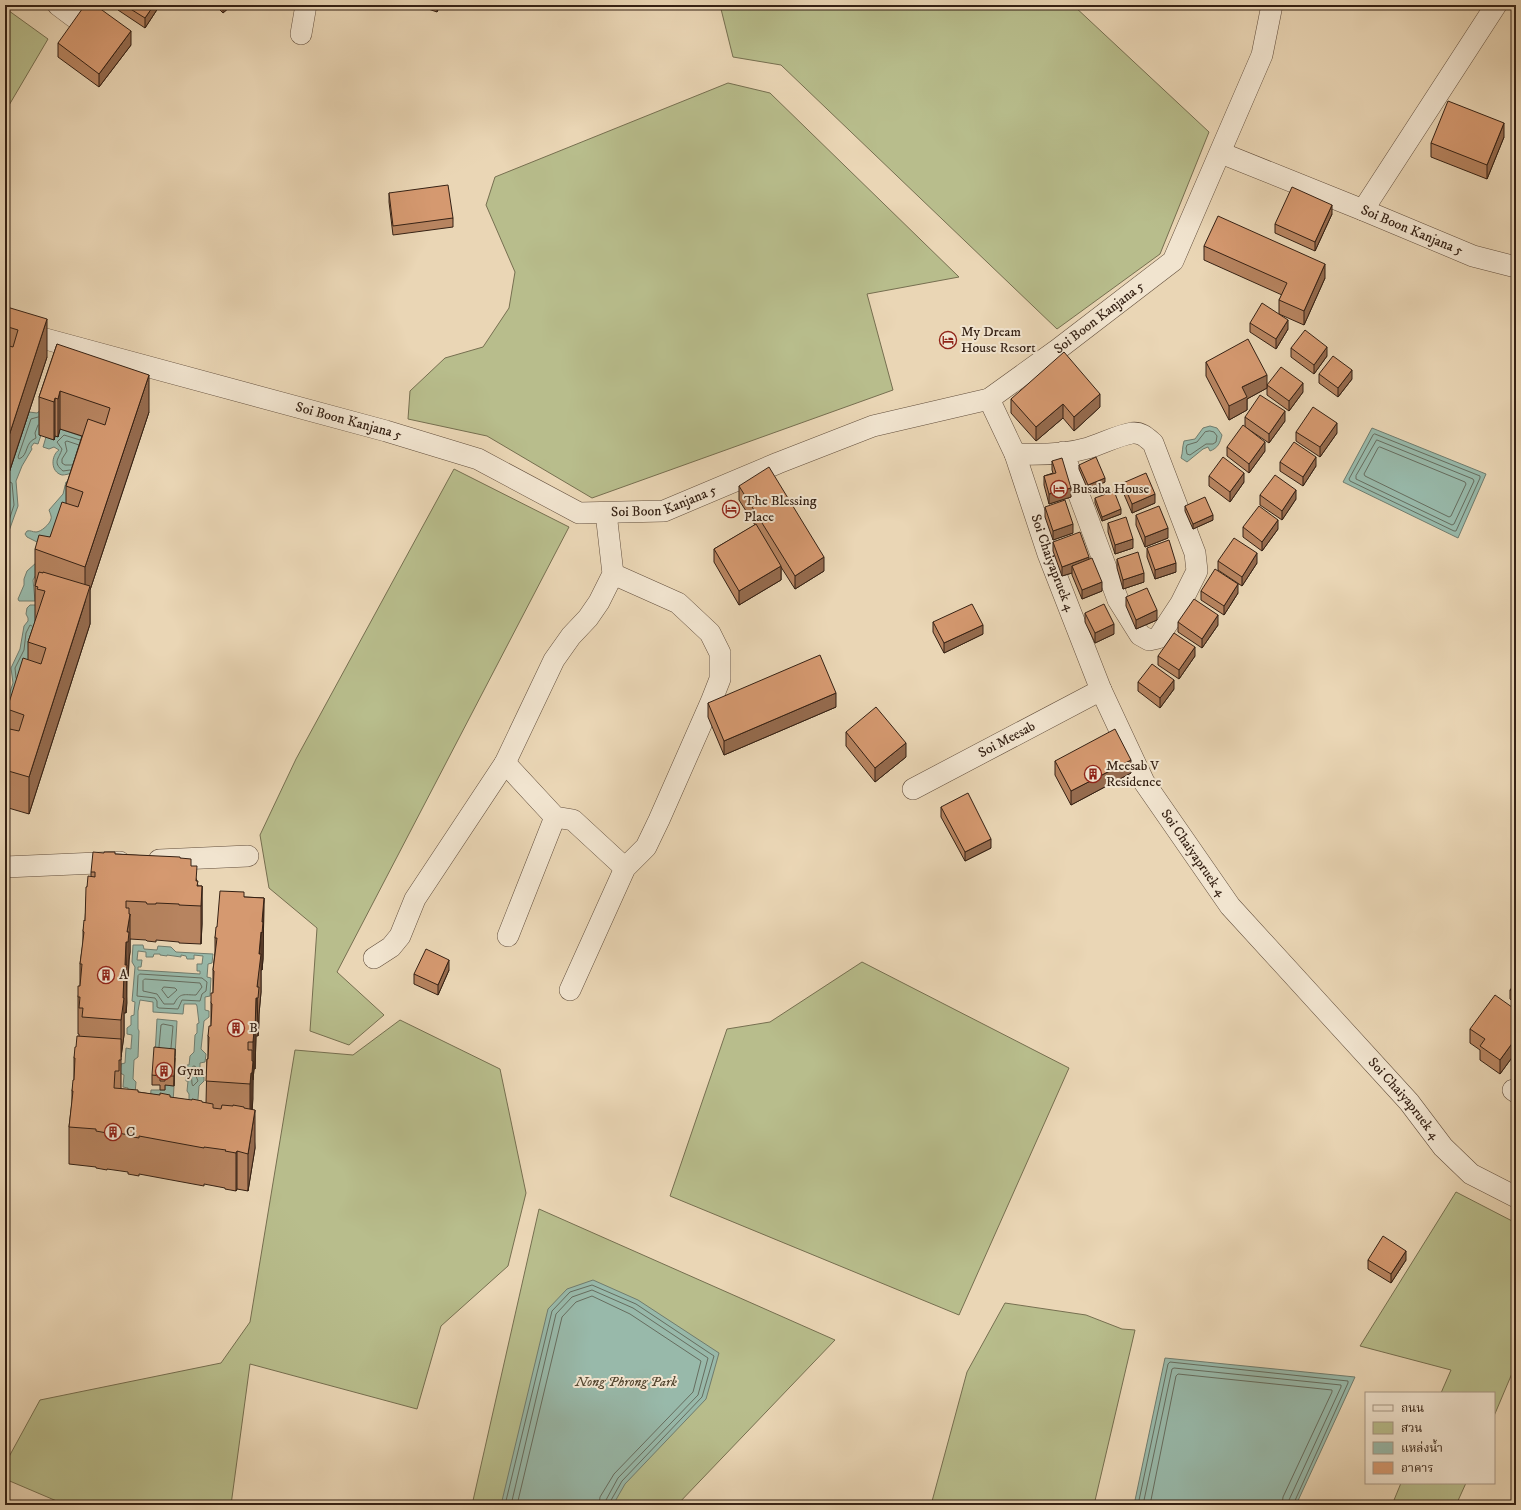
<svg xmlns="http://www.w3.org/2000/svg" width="1521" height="1510" viewBox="0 0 1521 1510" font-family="'IM FELL DW Pica','Noto Serif Thai',serif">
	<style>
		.green { fill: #b8bd8c; stroke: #766f50 }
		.water { fill: #98b9aa; stroke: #707c6e; fill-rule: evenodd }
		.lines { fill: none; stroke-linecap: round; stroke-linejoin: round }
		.shore { stroke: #666d5f; stroke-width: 1 }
		.minor-casing { stroke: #624e3c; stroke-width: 22 }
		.minor { stroke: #f1e4cf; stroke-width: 21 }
		.wall { fill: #b78460; stroke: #352114 }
		.shaded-wall { fill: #956b4e; stroke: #352114 }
		.building { fill: #d59970; stroke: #352114 }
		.labels { text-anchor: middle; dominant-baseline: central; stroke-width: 4; stroke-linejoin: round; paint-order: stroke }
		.street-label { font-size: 14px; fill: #352114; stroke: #f1e4cf }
		.poi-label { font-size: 14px; fill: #352114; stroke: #f1e4cf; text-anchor: start }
		.park-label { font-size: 14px; font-style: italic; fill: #564832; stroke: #f1e4cf }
	</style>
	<rect width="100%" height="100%" fill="#ead6b5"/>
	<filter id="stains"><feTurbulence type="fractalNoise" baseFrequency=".005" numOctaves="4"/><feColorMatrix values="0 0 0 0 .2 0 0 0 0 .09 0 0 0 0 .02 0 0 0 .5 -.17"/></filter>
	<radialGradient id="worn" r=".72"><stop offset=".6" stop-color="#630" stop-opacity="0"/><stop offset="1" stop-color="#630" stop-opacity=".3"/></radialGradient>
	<path class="green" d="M720,5H1073L1209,132L1160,254L1057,329L781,65L733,57Z
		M5,8L48,39L5,112Z
		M728,83L770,93L959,277L867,294L893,390L592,498L487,436L408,419L410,391L445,358L483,347L509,308L515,272L486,205L495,177Z
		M454,469L569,527L337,972L384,1015L349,1045L310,1031L317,928L269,888L260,835L296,759Z
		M862,962L1069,1068L959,1315L670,1196L727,1029L770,1022Z
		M400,1020L500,1069L526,1193L508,1266L441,1326L417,1409L250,1364L231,1505H66L5,1479V1464L40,1400L221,1363L250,1322L295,1050L353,1055Z
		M1456,1192L1516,1223V1364L1494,1416V1393H1441L1451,1370L1360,1346Z
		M539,1209L835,1340L677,1505H472Z
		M1005,1303L1086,1315L1122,1329L1135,1330L1094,1505H931L967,1372Z
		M1401,1483H1466L1456,1505H1392Z"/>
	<path class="water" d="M41,410V435L38,444L34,443L31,447L32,449L22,466L16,481L18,506L5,542V485L29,412L37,413Z
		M1210,426L1217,428L1222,435C1220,443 1218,448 1210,451L1208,447L1203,449L1187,462L1181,458C1183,452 1182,448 1184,441L1195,439L1203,428Z
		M1372,428L1486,474L1458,538L1343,482Z
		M60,429L110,446L33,580L35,601H19L18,599L24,585V579L27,571L37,562L41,544L27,537L25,534L27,531C31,530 32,532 36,532C41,532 50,524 51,519C52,517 50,513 49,510L63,494L66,482L71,480L72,473C69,474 65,475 62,475C50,472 51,455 59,450L54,447L49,449L43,447L46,437L54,440L55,436H58Z
		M30,605H37L38,625L5,764V703L7,701L13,683L11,668L20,649L24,626L28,621V618L26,614L27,608Z
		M133,945H143L144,949L157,950L158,946L171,947L176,952L213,954L212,963L208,964L207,977L211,978L210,996L205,997V1010L209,1011V1017L204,1021L201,1049L206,1054L205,1062L200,1063V1076L204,1077V1081L199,1086L197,1112L201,1118V1130L191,1129L189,1133L179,1132L172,1126L159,1124L158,1126L140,1125V1121L126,1119L127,1112L121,1111L122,1102H127L128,1088L123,1087L124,1075L120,1073L121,1064L125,1063L126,1048L131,1049V1047L132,1035L127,1034V1028L131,1025V1016L134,1015L135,1002L132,1001L135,967L132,962ZM138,951L146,952V957H153L154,954H160V955L167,956V955L181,957V955L186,956L187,959H194V955L203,956L202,964H197V971H200V974L138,970V967H141L142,960H137ZM140,1000L153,1002V1012L183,1014L184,1004H196L197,1006L199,1023L197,1024V1033L195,1035L194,1052L190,1056L189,1065H187L186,1081H188L187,1091L189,1094V1106L180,1116L138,1112L134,1106L136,1082L133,1079L134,1060L138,1057L139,1031L138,1029V1011Z
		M157,1019L177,1021L175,1056L155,1055Z
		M165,1085L174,1086L173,1103L150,1101L151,1090H165Z
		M593,1280L638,1300L719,1353L706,1399L625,1484L613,1505H501L548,1309L567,1289Z
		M1165,1358L1355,1377L1296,1505H1134Z"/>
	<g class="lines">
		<path class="shore" d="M38,417L31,419L18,457L19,459C29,455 24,443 36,438L35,433L38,425
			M1210,431L1214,432L1217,436L1216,442L1213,444H1206L1190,455L1187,454L1186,448L1187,445L1197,442L1205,432Z
			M1375,434L1480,476V478L1456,531H1454L1350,481L1349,479L1373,435Z
			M1377,440L1473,479L1474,481L1454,524L1452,525L1356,479V476Z
			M1380,447L1465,482L1466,484L1451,516L1449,517L1365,476L1364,474L1378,448Z
			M72,465H65L62,463V459L67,451L65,442L67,441L79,445
			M70,470L63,471C52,462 59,459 62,449L57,442L64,435L80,440
			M5,533L14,505L12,483L10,482L7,484
			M16,678L15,668L24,650L26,633L30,625L32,626
			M140,974L202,978L207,982L206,991L202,994L200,1001L182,1000L178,1009L159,1008L157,1007V1001L155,998L137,996L138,976Z
			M145,979L200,983L202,987L196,995C184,995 180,992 174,1004H164L157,994L143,991V981Z
			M164,987L175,988L177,990L168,998L162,990Z
			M159,1047L161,1025L163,1024L173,1026L171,1048
			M194,1066L196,1067V1076L198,1081L193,1086L192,1084L191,1069Z
			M505,1505L552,1311L570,1292L592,1285L636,1304L714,1356L702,1397L622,1481L610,1502V1505
			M511,1505L556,1314L572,1297L592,1290L633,1308L708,1358L698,1395L618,1478L606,1500L605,1505
			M517,1505L562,1317L576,1302L592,1296L630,1314L701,1361L693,1392L614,1474L600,1497L599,1505
			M1138,1505L1168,1364L1170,1362L1348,1381V1383L1293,1505
			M1143,1505L1172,1369L1174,1368L1341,1385V1387L1289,1500L1288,1505
			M1150,1505L1176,1376L1178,1374L1332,1390V1392L1283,1497L1282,1505"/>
		<g class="minor-casing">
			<g id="minor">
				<path d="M58,5L74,17L86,5"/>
				<path d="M301,34L306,5"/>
				<path id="s1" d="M1221,153L1363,210L1473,256L1516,267"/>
				<path d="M1363,210L1496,5"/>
				<path id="s2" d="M5,328L386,431L478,459L579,513L664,511L778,463L873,426L989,399L1057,350L1173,261L1262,55L1272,5"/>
				<path id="s3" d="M989,399L1015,454L1048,554L1101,690L1144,782L1230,906L1409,1102L1443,1147L1471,1174L1516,1197"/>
				<path d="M1015,454C1039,455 1064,455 1088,448C1101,444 1119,435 1132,433C1141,432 1146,437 1153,443L1195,553L1197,571L1181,603L1158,638L1149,640L1140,635L1118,600L1063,452"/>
				<path d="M505,763L555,817L573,820L625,868"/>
				<path id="s4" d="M913,789L1101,690"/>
				<path d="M159,860L248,856"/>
				<path d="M5,867L120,862"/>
				<path d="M508,936L555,817"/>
				<path d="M374,958L391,947L400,936L415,899L505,763L554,660L571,636L588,618L599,602L613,574L606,513"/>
				<path d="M570,990L625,868L646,847L659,820L711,702L720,679V653L710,633L678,603L613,574"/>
				<path d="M1513,1090L1516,1092"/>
			</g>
		</g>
		<use href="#minor" class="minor"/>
	</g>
	<path class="wall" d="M118,5H160L145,28L118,10Z
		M215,5H232L223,13Z
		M417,5H440L437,12Z
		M58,43L131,45L99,87L58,57Z
		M1504,137L1487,179L1431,157V143Z
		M389,193L453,218V227L393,235L389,202Z
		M1332,214L1315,251L1275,233V224Z
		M1204,246L1325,278L1304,325L1279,314V300L1282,295L1204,260Z
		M5,312L47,357L5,485Z
		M1250,323L1288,329L1276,349L1250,332Z
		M57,344L149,412L90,590V624L29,814L5,807V728H7V709L28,659V642L35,622V549L50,537L66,503V486L82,436L60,429L58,437L55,436L54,440L39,435V397Z
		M1291,348L1327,356L1314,374L1291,357Z
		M1206,362L1267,388L1247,399V410L1229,420L1206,376Z
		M1319,374L1352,379L1338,397L1319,383Z
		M1267,385L1303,392L1289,411L1267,395Z
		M1011,399L1100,407L1074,431L1063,418L1036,441L1011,413Z
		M1245,417L1285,421L1269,443L1245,427Z
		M1296,432L1337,433L1320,457L1296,441Z
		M1227,447L1265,451L1249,473L1227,456Z
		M1052,461L1071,497L1049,504L1044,485V476L1053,473L1052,470Z
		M1280,462L1316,466L1303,486L1280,471Z
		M1079,465L1105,482L1088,490L1079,469Z
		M1209,476L1244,482L1230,502L1209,486Z
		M1123,483L1155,503L1132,513L1123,492Z
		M739,486L824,571L795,589L781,567V580L739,605L714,562V549L755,525L739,500Z
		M1260,495L1296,499L1282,520L1260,505Z
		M1095,498L1121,514L1102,521L1095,503Z
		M1185,506L1213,520L1193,529L1185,511Z
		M1045,507L1073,533L1053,540L1045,517Z
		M1136,515L1168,538L1145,547L1136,525Z
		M1108,523L1133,548L1115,554L1108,532Z
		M1243,527L1278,529L1262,551L1243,537Z
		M1053,542L1089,559L1102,591L1082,599L1072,575V573L1062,576L1053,551Z
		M1147,548L1176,572L1155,579L1147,557Z
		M1117,559L1144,582L1123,589L1117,568Z
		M1218,561L1257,563L1242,586L1218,570Z
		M1201,591L1238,593L1224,615L1201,600Z
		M1126,597L1157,620L1136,629L1126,606Z
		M1085,613L1114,634L1095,643L1085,622Z
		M933,622L983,634L944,653L933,632Z
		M1178,622L1218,625L1202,648L1178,632Z
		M1158,656H1195L1179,679L1158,665Z
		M1138,682L1174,689L1160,708L1138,691Z
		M708,703L836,707L724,755L708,717Z
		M846,732L906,757L875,782L846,746Z
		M1055,761L1131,773L1071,805L1055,775Z
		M941,807L991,848L965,861L941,817Z
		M115,854L180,858L191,866L197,881L198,886H202V924L201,944L179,943V942L156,940V942L147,941L146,940L130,939V952L129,960L128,980H127L126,1013H124V1035L121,1057V1089L138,1092L206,1103L207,1059H208V1036L211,1026V1003L213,993V970L215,952V938L217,927L244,897L264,898L263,959L262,970H261V992L259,1014V1025L258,1036H256L255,1069H254L253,1080L252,1110L255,1148L248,1191L237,1189L236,1191L225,1189V1188L204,1184V1186L139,1174V1176L128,1174V1172L107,1169V1170L96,1168V1167L69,1164V1127L72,1102V1091L74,1080V1058L79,1036V1034H78V997L80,986V964L83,943V931L85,921L87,887L91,877V872Z
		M449,970L438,995L414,984V974Z
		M1516,983V1004L1510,999V990Z
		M1516,1010V1052L1500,1074L1480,1060V1050L1470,1043V1029Z
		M175,1058L174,1086L165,1085V1090H160V1085H152V1075Z
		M1516,1068V1080L1515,1079V1070Z
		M1368,1260H1406L1391,1283L1368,1269Z"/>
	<path class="shaded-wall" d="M154,5H160L145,28V18Z
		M223,5H232L223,13Z
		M437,5H440L437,12Z
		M131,31V45L99,87V74Z
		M1504,123V137L1487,179V165Z
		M1332,205V214L1315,251V242Z
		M1325,264V278L1304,325V311Z
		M47,319V357L5,485V448Z
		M1288,320V329L1276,349V339Z
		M1327,347V356L1314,374V365Z
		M1352,370V379L1338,397V388Z
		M149,375V412L90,590V624L29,814V777L85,602V567Z
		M1267,375V388L1247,399V410L1229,420V406L1242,387Z
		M1303,383V392L1289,411V401Z
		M60,391V429L58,437V399Z
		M1100,394V407L1074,431V417Z
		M55,398V436L54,440V402Z
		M1063,404V418L1036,441V427Z
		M1285,411V421L1269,443V434Z
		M1337,423V433L1320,457V447Z
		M1265,442V451L1249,473V464Z
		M1316,457V466L1303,486V477Z
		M1244,473V482L1230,502V492Z
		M1105,478V482L1088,490V485Z
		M1071,488V497L1049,504V494Z
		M1296,490V499L1282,520V511Z
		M1155,494V503L1132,513V504Z
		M1121,509V514L1102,521V517Z
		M1213,515V520L1193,529V524Z
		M1278,520V529L1262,551V542Z
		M1073,524V533L1053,540V531Z
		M1168,528V538L1145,547V537Z
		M1133,539V548L1115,554V545Z
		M1257,553V563L1242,586V577Z
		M824,557V571L795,589V576Z
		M1089,557V566H1072V573L1062,576V567Z
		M1176,563V572L1155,579V570Z
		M781,566V580L739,605V591Z
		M1144,573V582L1123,589V580Z
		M1102,582V591L1082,599V590Z
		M1238,584V593L1224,615V606Z
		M1157,610V620L1136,629V620Z
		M1218,615V625L1202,648V639Z
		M1114,624V634L1095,643V633Z
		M983,625V634L944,653V643Z
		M1195,647V656L1179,679V670Z
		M1174,680V689L1160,708V698Z
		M836,693V707L724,755V741Z
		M906,743V757L875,782V768Z
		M1131,760V773L1071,805V791Z
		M991,839V848L965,861V852Z
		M202,886V924L201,944V906Z
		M264,898L263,959L262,970V922Z
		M130,914V952L129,960L128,980V942L127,932Z
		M261,932V992L259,1014L258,1036L257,987Z
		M126,942L127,1003L126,1013V975L125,965Z
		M449,960V970L438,995V985Z
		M124,975V1035L121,1057V1020Z
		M256,998V1036L255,1069V1031Z
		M254,1031V1069L253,1080V1042Z
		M1516,1038V1052L1500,1074V1060Z
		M175,1049V1058L174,1086V1076Z
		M253,1061V1099L252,1110V1073Z
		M251,1073V1110L250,1121V1084Z
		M255,1110V1148L248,1191V1154Z
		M237,1151V1189L236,1191V1153Z
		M1406,1251V1260L1391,1283V1274Z"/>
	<path class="building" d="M85,5H95L131,31L99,74L58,43Z
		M124,5H154L145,18Z
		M1448,101L1504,123L1487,165L1431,143Z
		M448,185L453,218L393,226L389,193Z
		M1292,187L1332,205L1315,242L1275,224Z
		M1218,216L1325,264L1304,311L1279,300L1287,283L1204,246Z
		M1262,303L1288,320L1276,339L1250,323Z
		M7,307L47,319L5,448V345L13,347L18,330L5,326V312Z
		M1305,330L1327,347L1314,365L1291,348Z
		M1248,339L1267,375L1242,387L1247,397L1229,406L1206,362Z
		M57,344L149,375L85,567L35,549L39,535L50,537L62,502L78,507L83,492L66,486L88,419L105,425L110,408L60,391L58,399L55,398L54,402L39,397Z
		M1064,352L1100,394L1074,417L1063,404L1036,427L1011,399Z
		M1333,356L1352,370L1338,388L1319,374Z
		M1281,367L1303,383L1289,401L1267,385Z
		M1260,395L1285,411L1269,434L1245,417Z
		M1313,407L1337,423L1320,447L1296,432Z
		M1243,425L1265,442L1249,464L1227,447Z
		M1294,442L1316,457L1303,477L1280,462Z
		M1096,457L1105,478L1088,485L1079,465Z
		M1223,457L1244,473L1230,492L1209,476Z
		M1062,458L1071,488L1049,494L1044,476L1056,473L1052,461Z
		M769,467L824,557L795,576L739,486Z
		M1146,473L1155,494L1132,504L1123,483Z
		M1275,475L1296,490L1282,511L1260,495Z
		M1114,491L1121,509L1102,517L1095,498Z
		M1205,497L1213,515L1193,524L1185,506Z
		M1065,500L1073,524L1053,531L1045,507Z
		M1159,506L1168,528L1145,537L1136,515Z
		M1259,506L1278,520L1262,542L1243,527Z
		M1126,517L1133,539L1115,545L1108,523Z
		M756,524L781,566L739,591L714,549Z
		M1080,532L1089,557L1062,567L1053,542Z
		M1234,538L1257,553L1242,577L1218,561Z
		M1169,540L1176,563L1155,570L1147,548Z
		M1138,552L1144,573L1123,580L1117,559Z
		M1092,558L1102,582L1082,590L1072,566Z
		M1215,569L1238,584L1224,606L1201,591Z
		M39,572L43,573V572L90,586L29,777L5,770V728L19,731L24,715L7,709L23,658L41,664L46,648L28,642L45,591L37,589L38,587L35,586Z
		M1147,588L1157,610L1136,620L1126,597Z
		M1194,599L1218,615L1202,639L1178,622Z
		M972,604L983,625L944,643L933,622Z
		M1104,604L1114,624L1095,633L1085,613Z
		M1174,633L1195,647L1179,670L1158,656Z
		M820,655L836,693L724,741L708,703Z
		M1152,664L1174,680L1160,698L1138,682Z
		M876,707L906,743L875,768L846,732Z
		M1115,729L1131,760L1071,791L1055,761Z
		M968,793L991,839L965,852L941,807Z
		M93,852L104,853V852H115V854L180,857V858L191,859V866H197L196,881H198L197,886H202L201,906L179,905V904L156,903V904H147L146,902L126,901V908H129V914H130L127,932H129L128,942H126L125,965H127L126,975H124L123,998H124L121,1020L82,1017L83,1008H79L80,997H78V986H80L82,964H80L84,932L83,931L84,920L85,921L86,887H87L88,876L95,877V872H91Z
		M220,891L244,892V897L264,898L262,922H263L262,933L261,932L259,954H261L257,987H259L258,998H256L255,1031H254L253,1042H248V1050H252V1061H253L252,1073H251L250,1084L206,1081L207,1059H208L209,1037L208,1036L209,1026H211L212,1004L211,1003V993H213L214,971L213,970L217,938H215L216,927H217Z
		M426,949L449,960L438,985L414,974Z
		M1516,983V994L1510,990Z
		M1495,995L1516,1010V1038L1500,1060L1480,1046L1485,1039L1470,1029Z
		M77,1036L121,1039V1060H119V1071H115L114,1088L138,1090V1092L160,1095V1093L170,1095V1097L192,1100V1099L202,1101V1102L213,1104V1108L221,1109L222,1105L233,1106V1105L244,1107V1108L255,1110L248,1154L237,1151L236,1153L225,1151L226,1150L204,1147V1148L139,1136V1138L128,1136L129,1135L107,1131V1133L96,1131V1129L69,1127L73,1091H72L73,1080H74L75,1058H74L75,1047H76Z
		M154,1047L175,1049L174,1076H165V1081H160V1076L152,1075Z
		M1383,1236L1406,1251L1391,1274L1368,1260Z"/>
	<defs>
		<g id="hotel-ring" transform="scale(0.9)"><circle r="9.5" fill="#f1e4cf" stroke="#8f2418" stroke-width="1.5"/><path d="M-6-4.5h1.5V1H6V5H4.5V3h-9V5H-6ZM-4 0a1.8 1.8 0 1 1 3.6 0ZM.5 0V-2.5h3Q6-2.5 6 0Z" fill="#8f2418"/></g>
		<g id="building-ring" transform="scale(0.9)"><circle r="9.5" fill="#f1e4cf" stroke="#8f2418" stroke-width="1.5"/><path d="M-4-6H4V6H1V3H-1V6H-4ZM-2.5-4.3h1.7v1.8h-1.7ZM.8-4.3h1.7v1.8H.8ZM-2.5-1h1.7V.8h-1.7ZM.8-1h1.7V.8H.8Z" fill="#8f2418"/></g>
	</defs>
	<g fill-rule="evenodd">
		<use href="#hotel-ring" x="948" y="340"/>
		<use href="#hotel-ring" x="1059" y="489"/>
		<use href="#hotel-ring" x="731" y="509"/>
		<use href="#building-ring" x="1093" y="774"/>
		<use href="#building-ring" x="106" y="975"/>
		<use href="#building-ring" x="236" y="1028"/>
		<use href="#building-ring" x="164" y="1071"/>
		<use href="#building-ring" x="113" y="1132"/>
	</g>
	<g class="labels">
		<g class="street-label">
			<text stroke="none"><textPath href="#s1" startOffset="206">Soi Boon Kanjana 5</textPath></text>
			<text stroke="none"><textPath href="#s2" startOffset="1172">Soi Boon Kanjana 5</textPath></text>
			<text stroke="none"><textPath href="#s2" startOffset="356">Soi Boon Kanjana 5</textPath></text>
			<text stroke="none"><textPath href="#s2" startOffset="692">Soi Boon Kanjana 5</textPath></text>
			<text stroke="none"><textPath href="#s3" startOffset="176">Soi Chaiyapruek 4</textPath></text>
			<text stroke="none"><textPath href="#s4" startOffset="106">Soi Meesab</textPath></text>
			<text stroke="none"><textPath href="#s3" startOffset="500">Soi Chaiyapruek 4</textPath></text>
			<text stroke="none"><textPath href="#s3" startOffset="824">Soi Chaiyapruek 4</textPath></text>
		</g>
		<g class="poi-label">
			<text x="961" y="332">My Dream<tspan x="961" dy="16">House Resort</tspan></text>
			<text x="1072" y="489">Busaba House</text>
			<text x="744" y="501">The Blessing<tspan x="744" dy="16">Place</tspan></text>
			<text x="1106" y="766">Meesab V<tspan x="1106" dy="16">Residence</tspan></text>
			<text x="119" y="975">A</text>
			<text x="249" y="1028">B</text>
			<text x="177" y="1071">Gym</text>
			<text x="126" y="1132">C</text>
		</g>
		<g class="park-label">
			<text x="626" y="1382">Nong Phrong Park</text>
		</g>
	</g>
	<rect width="1521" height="1510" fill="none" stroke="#ead6b5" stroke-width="20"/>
	<rect x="6" y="6" width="1509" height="1498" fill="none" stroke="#352114" stroke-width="2"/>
	<rect x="10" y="10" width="1501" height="1490" fill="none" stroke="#352114"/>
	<rect x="1365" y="1392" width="130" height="92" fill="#f1e4cf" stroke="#a69684"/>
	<rect x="1373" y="1405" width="20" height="6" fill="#f1e4cf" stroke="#a69684"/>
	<text x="1401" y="1412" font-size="12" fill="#352114">ถนน</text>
	<rect x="1373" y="1422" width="20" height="12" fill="#b8bd8c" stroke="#a69684"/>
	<text x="1401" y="1432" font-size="12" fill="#352114">สวน</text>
	<rect x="1373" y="1442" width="20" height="12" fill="#98b9aa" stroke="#a69684"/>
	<text x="1401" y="1452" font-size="12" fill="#352114">แหล่งน้ำ</text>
	<rect x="1373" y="1462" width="20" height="12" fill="#d59970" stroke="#a69684"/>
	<text x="1401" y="1472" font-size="12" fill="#352114">อาคาร</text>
	<rect width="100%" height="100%" filter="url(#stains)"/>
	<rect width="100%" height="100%" fill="url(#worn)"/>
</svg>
